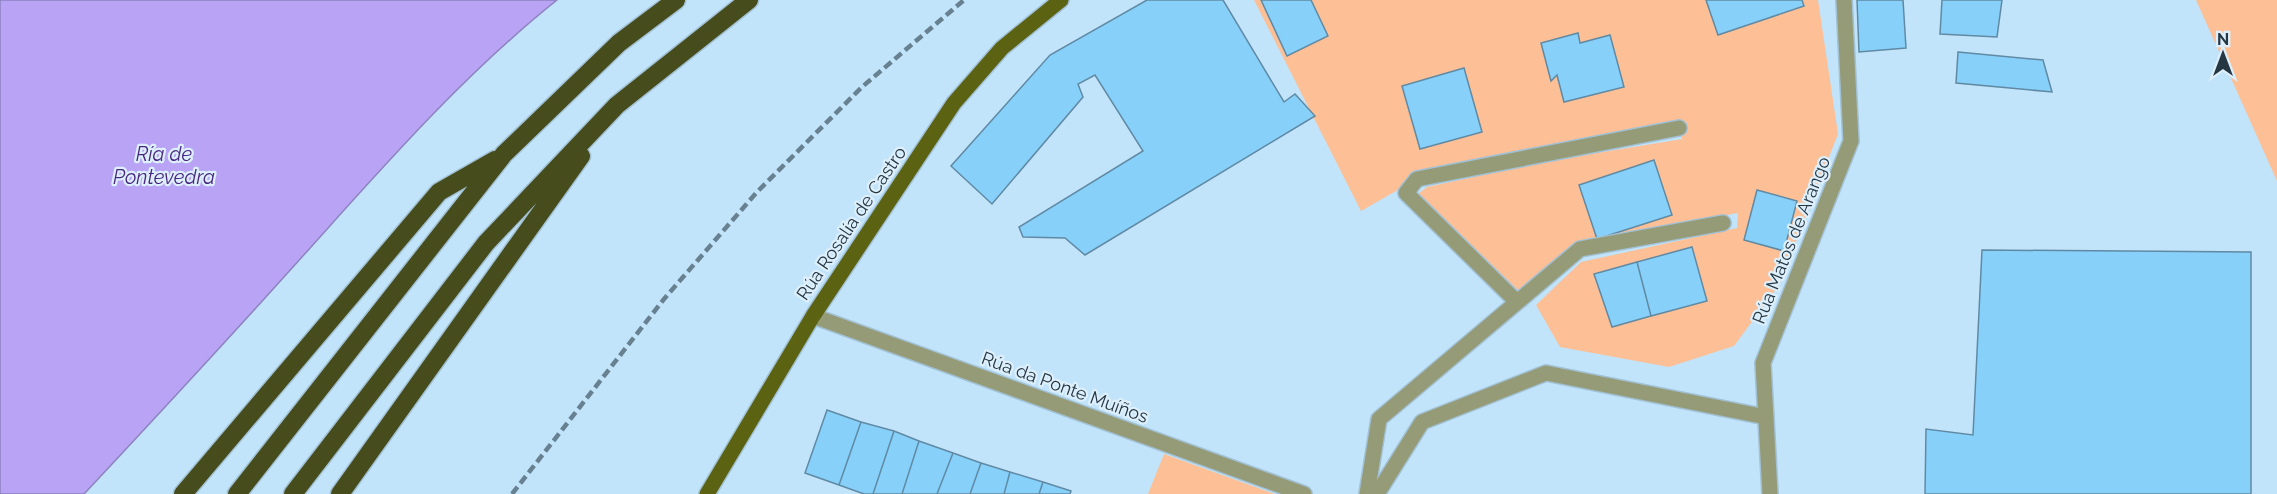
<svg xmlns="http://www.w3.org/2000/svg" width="2277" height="494" viewBox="0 0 2277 494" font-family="Raleway,sans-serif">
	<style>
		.green { fill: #fcbf96 }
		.water { fill: #b8a3f5; stroke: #8c83bf; stroke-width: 1.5 }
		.building { fill: #87d0fa; stroke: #608aa4; stroke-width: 1.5 }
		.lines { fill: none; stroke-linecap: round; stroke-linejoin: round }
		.street-casing { stroke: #a2c1d5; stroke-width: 18 }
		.primary-casing { stroke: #a2c1d5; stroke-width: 18 }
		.highway-casing { stroke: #a2c1d5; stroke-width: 21 }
		.street { stroke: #959b76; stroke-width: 15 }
		.primary { stroke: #5b6212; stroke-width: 15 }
		.highway { stroke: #464c1b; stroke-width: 18 }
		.rail { stroke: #688191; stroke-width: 4.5; stroke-dasharray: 9 4.5; stroke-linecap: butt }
		.labels { text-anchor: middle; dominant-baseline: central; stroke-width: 4.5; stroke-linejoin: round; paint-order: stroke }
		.street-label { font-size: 18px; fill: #253742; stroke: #ddeffa }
		.water-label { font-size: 20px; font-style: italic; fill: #492683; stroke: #ddeffa }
	</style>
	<rect width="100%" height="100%" fill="#c1e4fa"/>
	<path class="green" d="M1254,0H1818L1838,134L1779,285L1734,346L1669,367L1560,347L1536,305L1581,262L1737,228L1738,213L1577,242L1519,291L1418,194L1427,187L1548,161L1682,139L1679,128L1417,179L1361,211Z
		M2196,0H2277V181Z
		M1164,454L1275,494H1148Z"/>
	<path class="water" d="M0,0H557C463,75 382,168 302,257C230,337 157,416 84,494H0Z"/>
	<path class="building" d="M1147,0H1223L1284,102L1295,94L1315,116L1085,255L1065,238L1023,237L1019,227L1143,151L1095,75L1078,84L1083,97L992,204L951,166L1050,55Z
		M1261,0H1311L1328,36L1287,56Z
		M1706,0H1802L1804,6L1718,35Z
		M1857,0H1903L1906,48L1859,52Z
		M1942,0H2002L1997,37L1940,34Z
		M1578,33L1580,43L1610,35L1624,87L1564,102L1557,75L1551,81L1541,43Z
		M1958,52L2043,60L2052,92L1956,83Z
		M1464,68L1482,132L1420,149L1402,86Z
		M1654,160L1672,215L1597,239L1579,185Z
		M1757,190L1797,201L1784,251L1744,240Z
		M1692,247L1707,301L1651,316L1637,262Z
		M1982,250L2251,252V494H1925L1926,429L1973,435Z
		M1637,262L1651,316L1612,327L1594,274Z
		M827,410L861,422L839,485L805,473Z
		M861,422L894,431L873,494H864L839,485Z
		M894,431L919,441L902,494H873Z
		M919,441L953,453L937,494H902Z
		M953,453L981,463L970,494H937Z
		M981,463L1010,472L1004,494H970Z
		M1010,472L1043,482L1039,494H1004Z
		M1043,482L1071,491L1070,494H1039Z"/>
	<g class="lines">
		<g class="street-casing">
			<path id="street" d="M1517,302L1406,193L1417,179L1679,128
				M813,316L1304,494
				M1367,494L1379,419L1580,249L1723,223
				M1377,494L1422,422L1546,373L1766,417
				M1770,494L1763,363L1851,141L1844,0"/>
		</g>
		<g class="primary-casing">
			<path id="primary" d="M707,494L813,316L954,103L1002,48L1061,0"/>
		</g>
		<g class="highway-casing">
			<path id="highway" d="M183,494L439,192L495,160
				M237,494L504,154L619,43L676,0
				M293,494L486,243L617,105L749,0
				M340,494L581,156"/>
		</g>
		<use href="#street" class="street"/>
		<use href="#primary" class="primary"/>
		<use href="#highway" class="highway"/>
		<path class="rail" d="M512,494L664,299L757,192L862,87L964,0"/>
	</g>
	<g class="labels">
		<g class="street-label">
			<text transform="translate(851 223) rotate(-56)">Rúa Rosalía de Castro</text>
			<text transform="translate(1791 240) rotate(-68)">Rúa Matos de Arango</text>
			<text transform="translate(1065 387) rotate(20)">Rúa da Ponte Muíños</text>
		</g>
		<g class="water-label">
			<text x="164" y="154">Ría de<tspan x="164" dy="23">Pontevedra</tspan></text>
		</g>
	</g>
	<g transform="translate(2223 54)" stroke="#ddeffa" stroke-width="4.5" paint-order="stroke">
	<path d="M0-4.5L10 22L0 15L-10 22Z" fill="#253742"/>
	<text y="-9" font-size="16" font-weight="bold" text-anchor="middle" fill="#253742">N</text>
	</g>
</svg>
